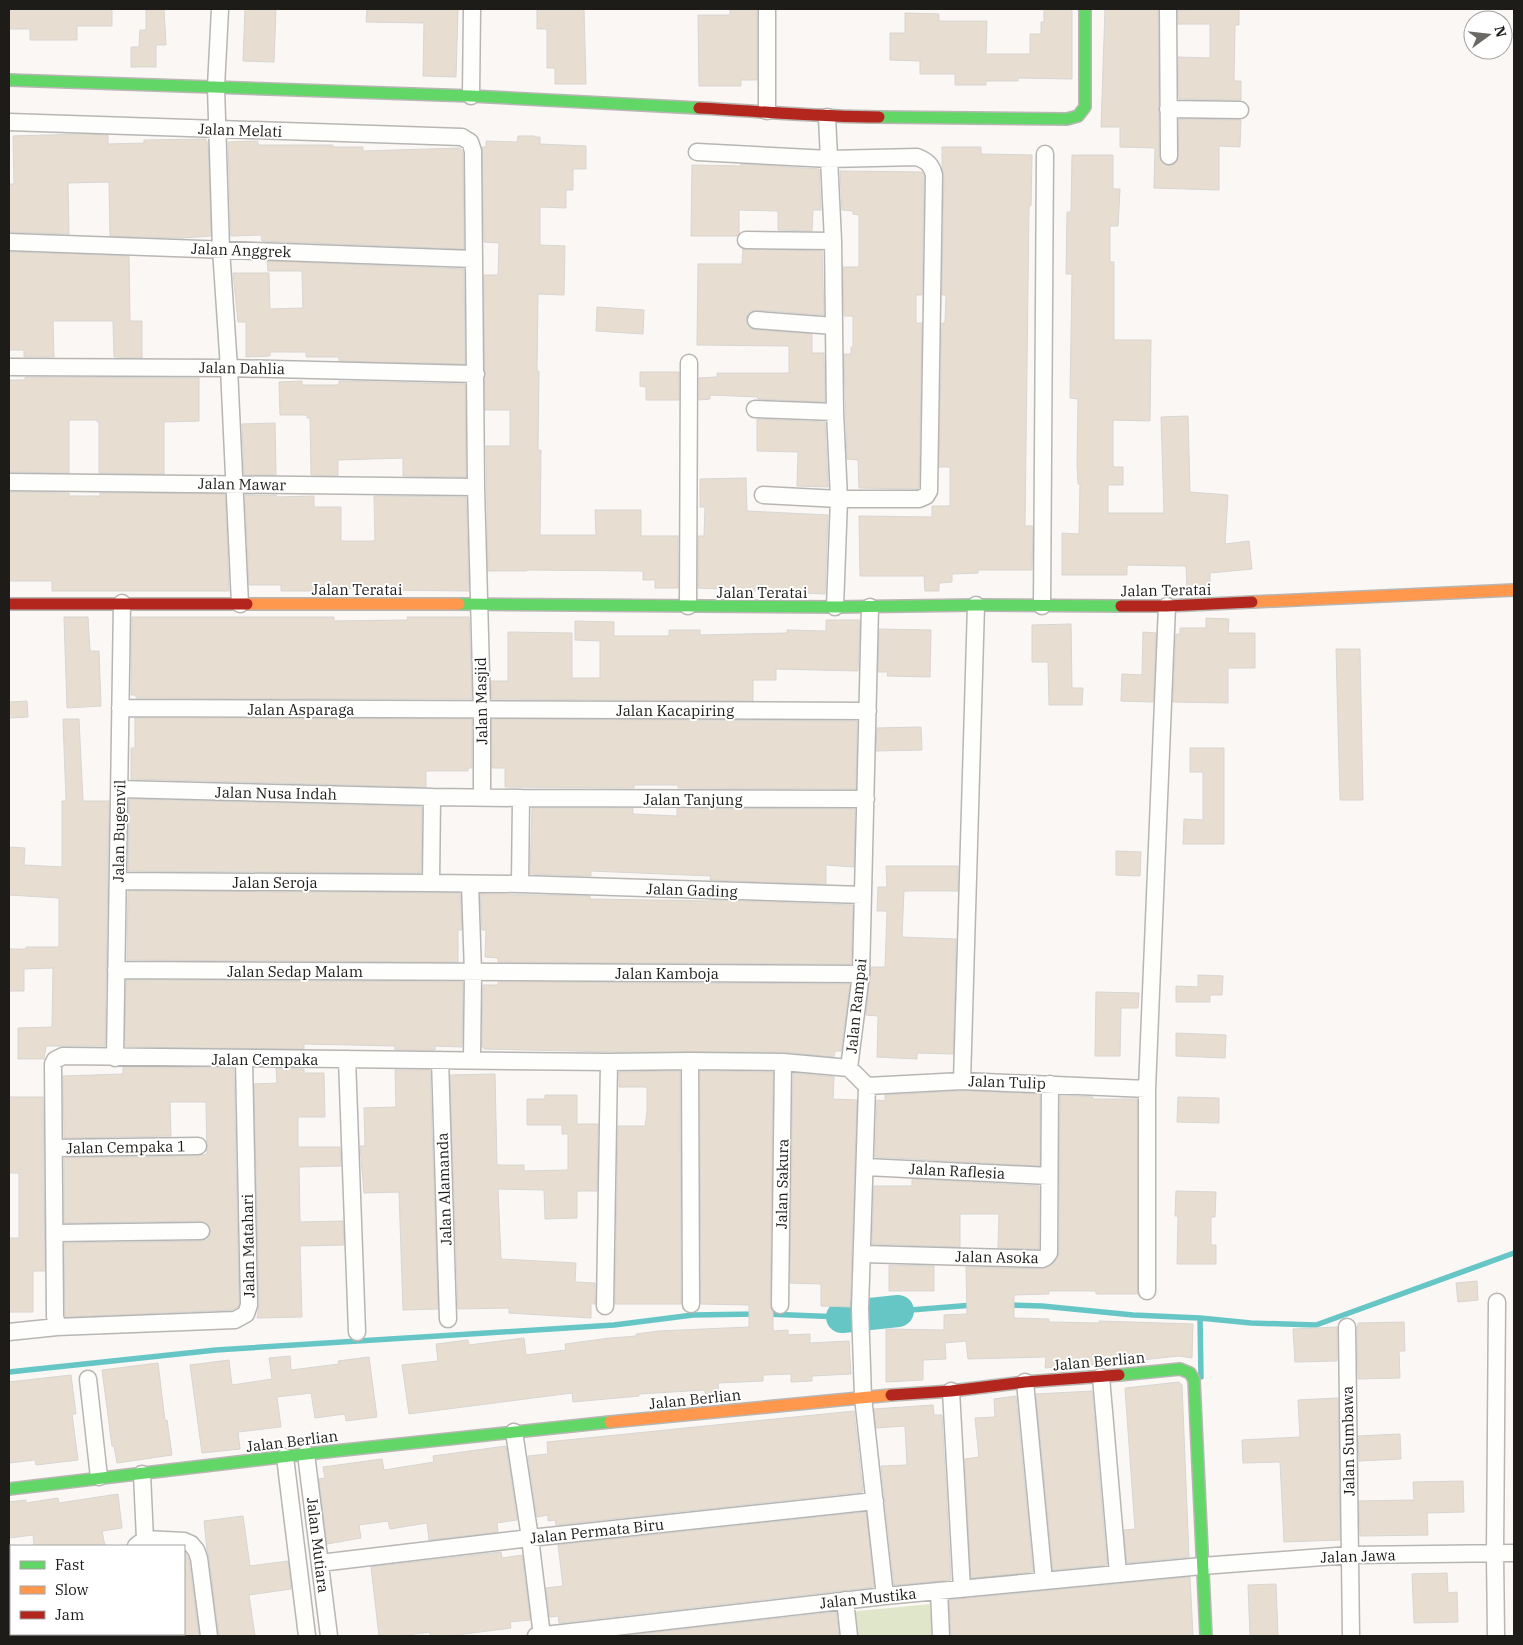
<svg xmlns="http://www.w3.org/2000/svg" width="1523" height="1645" viewBox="0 0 1523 1645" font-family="'IBM Plex Serif',serif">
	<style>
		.green { fill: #e0e6ca }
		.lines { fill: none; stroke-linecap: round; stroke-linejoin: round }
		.stream { stroke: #66c6c6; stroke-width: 5.5 }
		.river { stroke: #66c6c6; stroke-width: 32 }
		.building { fill: #e7ded1; stroke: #d8d5d2 }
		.street-casing { stroke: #b8b6b3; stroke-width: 19 }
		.fast-casing { stroke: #b8b6b3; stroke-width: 14 }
		.slow-casing { stroke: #b8b6b3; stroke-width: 14 }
		.jam-casing { stroke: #b8b6b3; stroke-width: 14 }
		.street { stroke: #fefefd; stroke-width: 16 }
		.fast { stroke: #63d668; stroke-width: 11 }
		.slow { stroke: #ff974d; stroke-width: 11 }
		.jam { stroke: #b3261e; stroke-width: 11 }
		.labels { text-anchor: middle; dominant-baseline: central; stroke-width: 4; stroke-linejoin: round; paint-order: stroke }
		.street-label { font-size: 15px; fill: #1e1c19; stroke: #fff }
	</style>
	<rect width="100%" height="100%" fill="#faf7f4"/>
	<path class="green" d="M930,1604L933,1636H852L849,1612Z"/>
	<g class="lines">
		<path class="stream" d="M1007,1305L1042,1306L1133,1315L1200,1318
			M898,1311L973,1305
			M766,1314L842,1317
			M9,1372L216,1350L614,1325L693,1315L757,1314
			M1201,1377L1200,1318L1251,1323L1316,1325L1514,1253"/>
		<path class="river" d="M842,1317L898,1311"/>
	</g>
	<path class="building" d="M9,9H112V26H77V40H30V29H9Z
		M146,9H164L166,45H156V67H131V47H139L140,30H146Z
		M245,9H276L274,62L243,61Z
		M367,9H458L456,77L423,76L424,23L366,22Z
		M537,9H584L586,84H555V68H547V29H537Z
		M730,9H757V80H741V86H699L698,15H730Z
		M1044,9H1072V79L1018,78V81H986V85H955V74H920V61L890,60V33H905V13L939,14V21H987L986,54H1030V34H1041V22H1044Z
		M1105,9H1158L1159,156L1164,164L1170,166L1174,164L1178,160L1179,119L1241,120L1240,147L1219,146V190L1154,188L1155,148L1120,147V127H1101Z
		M1239,9V25H1235L1234,81H1241V100L1179,99L1178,57L1210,58V24H1178V10Z
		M84,134L108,135V144L144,143V140L206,139V142H208L211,236L182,238L110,236L109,182L68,183L69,234L9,232V184H14L13,136Z
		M518,136H535V137H540V144L586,146V169H573V190H566V208L540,207V245L565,246L564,295L538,294L537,371H539L538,450H541L540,535H596L595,510H641V536H678V588H655V580H643V571L527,570V571H488L486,446H510V410H485L484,275H498L499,243L484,242L482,147H486V141L517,142Z
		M258,141V145H333V147H363V151L460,148L463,153L464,249L262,241L261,235L231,236L228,142Z
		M942,147H981V154L1032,155L1031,206H1029L1025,526H1033L1032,570H978V573L952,574V582L939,583V591H925L924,576H860L859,516L932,517V506H950V467H939L942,323H945L946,295H942L944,175L942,167Z
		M1072,155H1113V189H1120L1118,226H1110V262H1114V340H1151L1150,421L1113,420V467H1123V485H1108V513H1164L1161,417L1188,416L1190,492L1228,495L1225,544L1249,541L1252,569L1210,573V586L1187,587L1186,566L1127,565V575H1062V533L1079,534L1080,484H1078L1077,465L1078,399L1070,398L1072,274H1066L1067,212H1071Z
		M741,164L819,169L821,210H813L812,231L778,230V211L739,210V234L737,236H691L692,165L741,166Z
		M840,171L922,172L924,176L922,295H916V323H922L919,488L917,489L859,488L858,460L847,459L844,354H851V347H853V316H844L843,267H859V215L853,214V211L842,210Z
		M743,249L822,251L824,315L756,310L748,314L746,320L750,328L755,330L812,334V353H824L825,402L758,399V397L710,395V399L699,400V378L717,377V373H789V346L697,345L698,264H742Z
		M9,252L129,256L130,321H142V358L114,357L113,321H53L54,357H24V350H9Z
		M267,261L464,269L465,364L339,361V357H306V352H270V356L246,357V322H238L233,273H269L270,309L303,308L302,271H268Z
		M597,307L644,310L643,334L596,331Z
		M640,372H679V400H646V387L640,386Z
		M25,377L199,378V421L164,422V474L99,473V422H97V420H69V473L9,472V380H25Z
		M302,381V385H339V381L465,384L466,477L403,476V458L338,460V476L311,475L310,418H307V415H280L279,382Z
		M757,419L825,422L828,487L797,486L798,452L757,451Z
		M275,423L276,475H244L242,424Z
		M746,478L747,511L828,515L825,594L698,588V536H704L705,507H700V479Z
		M9,492L69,493V496H100V493L225,494L229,591H52V581H9Z
		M245,495H276L278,497L314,496V507H341V541H375L374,496L466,497L469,591L377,590V588L333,589V591H281V585H249Z
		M64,617H88L90,651H99L101,706L67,708Z
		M132,617H334V621L408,620L407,617H469L472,699L136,698V695H131Z
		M1206,618L1229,619L1228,633H1255V668H1228V703L1173,702L1176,634H1180V628H1206Z
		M826,620H860L858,671L776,669V680H753V701L492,699L491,681H508V632L572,633V678H600V641L575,640V621L614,622V636H669V630H700V635L787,633V630L826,631Z
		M1071,624L1072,688H1083L1082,705H1049L1048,662H1032V625Z
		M879,629L931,630L930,677L887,676L888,672H878Z
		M1143,632L1156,633L1153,702L1121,701L1122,674L1142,675Z
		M1336,649H1360L1363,800H1340Z
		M27,701L28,717L9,718V702Z
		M135,718L472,719V768H468V771H426V787L131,779V748H135Z
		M63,719H79L83,801H109L105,1046H46L44,1059H18V1028L52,1027L53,968L24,969V991H9V949H26V947H59V898L9,895V847L25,848L24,865L62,867V801H66Z
		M492,719L857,721L856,789L678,788V785H634V788L505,787V768H492Z
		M921,727L922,750L876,751L877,728Z
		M1190,748H1224V844H1183L1184,819L1203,820V772H1190Z
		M131,799L422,807L421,873L128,871L129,800Z
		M532,808H633V814L677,816V808L855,809L854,867L826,865V884L710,880L711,876L591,871V876L530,874Z
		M1116,851L1141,852L1140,876L1116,875Z
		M886,866H958V891H904L902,937L956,939L953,1054L917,1053V1059L877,1057L878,1016L866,1015L871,967H885L887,911H877L878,887H887Z
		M128,891L460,893L462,930H458V962L127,960Z
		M480,894L590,896V899L710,901V900L853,905L851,964L498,962V958L485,957L486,930H482Z
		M1198,975L1223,976L1222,995H1210V1002H1176V986L1198,987Z
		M126,980L463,982L462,1047L435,1046V1050H395V1046L304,1044V1049L125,1047Z
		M498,982L850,984L841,1051H835L834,1057L783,1052H615L484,1049V1047H482L483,985H498Z
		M1096,992L1139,993L1138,1008H1121L1120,1056H1095Z
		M1176,1033L1226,1035L1225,1058L1176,1056Z
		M123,1067L234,1068L239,1303L238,1307L232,1310L65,1317L64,1243L201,1241L206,1239L211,1231L209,1226L201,1221L64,1223V1158L198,1156L207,1154L206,1102H170L171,1136L64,1138L63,1076L123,1074Z
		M276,1068L304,1069V1073H324L325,1117H298V1147H340L341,1166L299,1167L300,1222L343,1221L344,1245L300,1246L302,1317L257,1318L259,1305L254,1084L277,1083Z
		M395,1070H430L438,1309L403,1310L399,1192L364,1193L360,1146H365L364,1108L396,1107Z
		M680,1071L681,1304H615L618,1126H645L647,1112V1087H619V1072Z
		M700,1071L773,1072L770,1305L773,1312V1331L788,1330V1335L810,1334V1343L849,1341L851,1374L812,1376V1381L791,1382V1374L763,1375V1381L718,1383L719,1398L706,1400L705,1390L639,1394V1396L573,1402L572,1393L409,1414L402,1365L438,1361L436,1344L468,1340L469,1345L524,1338L526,1355L566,1350L565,1344L610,1338L636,1336V1334L659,1331L749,1327V1305L701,1304Z
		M793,1073L834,1077L833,1099L857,1100L850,1307L821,1306V1284L790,1283Z
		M495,1074L497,1165H524V1171L568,1170V1134H562V1125H527V1099H545V1095H577V1124H598L597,1191H577V1218L545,1219L544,1190L498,1189L501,1259L576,1263L575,1282L595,1283V1304H591V1318L509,1313V1308L458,1309L450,1075Z
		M962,1091L1040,1094V1166L875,1157L877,1100L885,1101V1095Z
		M1060,1095L1093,1097V1099H1137L1138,1294H1096V1291H1049V1294L1014,1295V1318L1049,1319V1322L1099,1323V1321L1193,1324L1192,1358L1179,1356L1123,1362V1358H1097L1096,1364L1045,1368L1046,1357L968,1359L966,1341L945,1343L946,1359L923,1360V1380L886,1382V1329L944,1330V1315L967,1314L966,1267L1042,1269L1050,1266L1057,1259L1059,1253Z
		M9,1097H43L45,1271H33V1312H9V1238H19V1173H9Z
		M1178,1097L1219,1098V1123L1177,1122Z
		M912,1179L1039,1186V1249L998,1248L999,1214H960V1247L872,1244L874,1186H912Z
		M1176,1191L1216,1192L1215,1217H1211V1245H1216V1264H1177L1178,1216H1175Z
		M889,1265L934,1266V1291H889Z
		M1477,1281L1478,1300L1458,1302L1456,1283Z
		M1404,1322L1405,1351H1399L1400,1378L1358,1379L1357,1326H1358V1323Z
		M1337,1327V1361L1295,1362L1293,1329Z
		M290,1356L291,1370L339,1364L338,1361L369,1357L377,1417L346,1421L345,1414L315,1418L311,1393L277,1397L281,1427L238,1432L240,1449L202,1453L190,1365L229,1360L232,1385L272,1379L269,1358Z
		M158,1363L165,1421L167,1420L172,1455L117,1463L114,1446H112L102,1370Z
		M71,1375L76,1414H72L78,1460L36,1465L35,1460L9,1463V1382Z
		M1179,1382L1182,1385L1189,1557L1127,1563L1124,1530L1135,1529L1125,1388Z
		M1092,1391L1107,1565L1053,1570L1036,1394Z
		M1016,1396L1033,1572L971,1578L965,1459L979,1457L975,1418L995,1417L994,1399Z
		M1338,1398L1340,1540L1284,1542L1280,1462L1243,1463L1242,1440L1300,1437L1298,1400Z
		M933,1405L934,1415H942L951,1580L894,1585L881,1466L907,1465L905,1426L876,1428L874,1409Z
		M854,1411L863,1492L556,1525L555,1520L548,1521V1515L537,1517L528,1456L548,1454L547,1442Z
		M1400,1434L1401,1459L1359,1461L1358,1436Z
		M506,1446L517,1520L497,1523L498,1532L429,1540L427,1523L390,1529L388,1521L359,1525L361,1538L327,1544L319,1479L325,1478L323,1467L382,1459L384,1470L434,1462L433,1456Z
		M1463,1481L1464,1512L1427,1513L1428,1535L1360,1536L1359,1501L1414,1500L1413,1482Z
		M118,1494L122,1528L102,1531L105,1546H34L33,1535L9,1538V1502L26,1500V1503L58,1498L59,1503Z
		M866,1512L874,1587L559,1623L558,1616L550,1617L546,1588L563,1586L558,1545Z
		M243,1516L250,1566L288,1561L291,1589L249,1595L255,1636H219L209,1557L207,1550L204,1521Z
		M185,1552L189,1560L199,1636H184V1553Z
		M501,1552L502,1558L522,1555L530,1620L510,1622L511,1628L449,1636H430V1632L400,1636H379L371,1567Z
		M1447,1573L1448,1593L1457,1592L1458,1622L1414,1623L1412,1574Z
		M1190,1577L1193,1636H951L949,1600Z
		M1276,1584L1278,1636H1250L1248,1585Z
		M836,1612L839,1636H622Z"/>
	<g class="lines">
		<g class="street-casing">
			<path id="street" d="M220,9L216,87L221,249L229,368L240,604
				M1168,9L1169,156
				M471,96L472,9
				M1168,109L1240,110
				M767,111V9
				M827,117L833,241L835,412L839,499L835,607
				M9,122L462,137L470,142L473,151L476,487L482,710V797
				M697,152L829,159L917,157C927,161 931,164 934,175L929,491L926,496L919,499H839L763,495
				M746,240L833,241
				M9,242L473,259
				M756,320L834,326
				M9,367L229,368L476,374
				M755,409L835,412
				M9,482L476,487
				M688,606L689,363
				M1042,606L1045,154
				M870,607L861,974L849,1068L867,1086L860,1309L863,1397L885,1596
				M120,708L868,711
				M119,789L432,797
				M432,797L521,798L520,884L431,883Z
				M521,798L866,799
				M118,881L431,883
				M470,884L473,973L472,1060
				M520,884L863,895
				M116,970L861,974
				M115,1058L122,603
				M347,1059L357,1332
				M440,1060L448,1319
				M690,1061L691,1304
				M962,1081L976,605
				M867,1086L962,1081L1147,1089
				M55,1148L198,1146
				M866,1167L1049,1176
				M55,1233L201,1231
				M863,1254L1042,1259L1046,1257L1049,1253L1050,1084
				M1147,1291V1089L1167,606
				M780,1305L783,1062
				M605,1306L609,1062
				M57,1327L55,1316L53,1064L55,1060L63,1056L609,1062L690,1061L783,1062L849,1068
				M1347,1327L1351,1636
				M9,1332L57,1327L235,1320L246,1314L249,1305L244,1059
				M1101,1377L1118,1574
				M88,1379L99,1477
				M1025,1382L1044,1581
				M951,1391L962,1589
				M514,1432L530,1538L542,1636
				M306,1454L329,1636
				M285,1457L307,1636
				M142,1474L145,1539
				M136,1546L145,1539L184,1541L191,1544L196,1550L199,1558L209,1636
				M320,1563L530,1538L875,1501
				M939,1591L941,1636
				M845,1600L849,1636
				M120,1634L121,1636
				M536,1636L885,1596L1202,1566L1350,1555L1514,1553
				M1496,1636L1495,1554L1497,1302"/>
		</g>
		<g class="fast-casing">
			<path id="fast" d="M9,80L471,96L699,108
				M879,117L1067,119L1078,116L1085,107V9
				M459,604L835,607L976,605L1121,606
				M1119,1375L1180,1369L1190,1373L1194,1380L1206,1636
				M9,1489L306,1454L610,1422"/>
		</g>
		<g class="slow-casing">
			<path id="slow" d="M1252,602L1514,590
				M247,604H459
				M610,1422L891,1395"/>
		</g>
		<g class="jam-casing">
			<path id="jam" d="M699,108C759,111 819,117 879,117
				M9,604H247
				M1121,606H1167L1252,602
				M891,1395L951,1391L1025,1382L1119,1375"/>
		</g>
		<use href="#street" class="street"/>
		<use href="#fast" class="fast"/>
		<use href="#slow" class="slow"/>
		<use href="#jam" class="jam"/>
	</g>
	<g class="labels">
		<g class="street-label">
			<text transform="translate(240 130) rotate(2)">Jalan Melati</text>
			<text transform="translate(241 250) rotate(2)">Jalan Anggrek</text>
			<text transform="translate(242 368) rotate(1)">Jalan Dahlia</text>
			<text transform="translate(242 484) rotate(1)">Jalan Mawar</text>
			<text x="357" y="589">Jalan Teratai</text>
			<text transform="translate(1166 590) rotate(-1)">Jalan Teratai</text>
			<text x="762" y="592">Jalan Teratai</text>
			<text transform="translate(481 701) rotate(-91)">Jalan Masjid</text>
			<text x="301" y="709">Jalan Asparaga</text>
			<text x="675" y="710">Jalan Kacapiring</text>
			<text transform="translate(276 793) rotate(1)">Jalan Nusa Indah</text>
			<text x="693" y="799">Jalan Tanjung</text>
			<text transform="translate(119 831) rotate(-89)">Jalan Bugenvil</text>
			<text x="275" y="882">Jalan Seroja</text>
			<text transform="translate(692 890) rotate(2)">Jalan Gading</text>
			<text x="295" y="971">Jalan Sedap Malam</text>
			<text x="667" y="973">Jalan Kamboja</text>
			<text transform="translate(856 1006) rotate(-84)">Jalan Rampai</text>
			<text x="265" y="1059">Jalan Cempaka</text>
			<text transform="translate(1007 1082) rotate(2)">Jalan Tulip</text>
			<text transform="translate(126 1147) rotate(-1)">Jalan Cempaka 1</text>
			<text transform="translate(957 1171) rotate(3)">Jalan Raflesia</text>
			<text transform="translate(782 1184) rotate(-89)">Jalan Sakura</text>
			<text transform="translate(444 1189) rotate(-92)">Jalan Alamanda</text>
			<text transform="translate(248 1246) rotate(-91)">Jalan Matahari</text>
			<text transform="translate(997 1257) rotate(1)">Jalan Asoka</text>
			<text transform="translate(1099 1361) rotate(-5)">Jalan Berlian</text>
			<text transform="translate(695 1399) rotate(-6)">Jalan Berlian</text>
			<text transform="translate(292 1441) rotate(-7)">Jalan Berlian</text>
			<text transform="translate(1348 1441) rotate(-91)">Jalan Sumbawa</text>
			<text transform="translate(597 1531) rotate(-6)">Jalan Permata Biru</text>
			<text transform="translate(318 1545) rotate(83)">Jalan Mutiara</text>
			<text transform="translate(1358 1556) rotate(-2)">Jalan Jawa</text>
			<text transform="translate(868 1598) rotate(-6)">Jalan Mustika</text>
		</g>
	</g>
	<rect width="1523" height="1645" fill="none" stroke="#1e1c19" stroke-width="20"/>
	<rect x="10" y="1545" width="175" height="90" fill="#ffffff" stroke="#a5a4a3"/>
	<rect x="20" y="1561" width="25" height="8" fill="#63d668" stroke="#a5a4a3"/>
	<text x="55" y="1570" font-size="15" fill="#1e1c19">Fast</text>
	<rect x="20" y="1586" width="25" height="8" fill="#ff974d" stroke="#a5a4a3"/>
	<text x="55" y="1595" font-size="15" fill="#1e1c19">Slow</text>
	<rect x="20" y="1611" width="25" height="8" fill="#b3261e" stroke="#a5a4a3"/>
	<text x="55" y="1620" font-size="15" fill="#1e1c19">Jam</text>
	<g transform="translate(1488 35) rotate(75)"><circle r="24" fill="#ffffff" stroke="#a5a4a3"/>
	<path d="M0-4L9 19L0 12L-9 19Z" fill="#6b6966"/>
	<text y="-8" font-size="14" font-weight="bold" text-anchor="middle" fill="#1e1c19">N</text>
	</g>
</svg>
